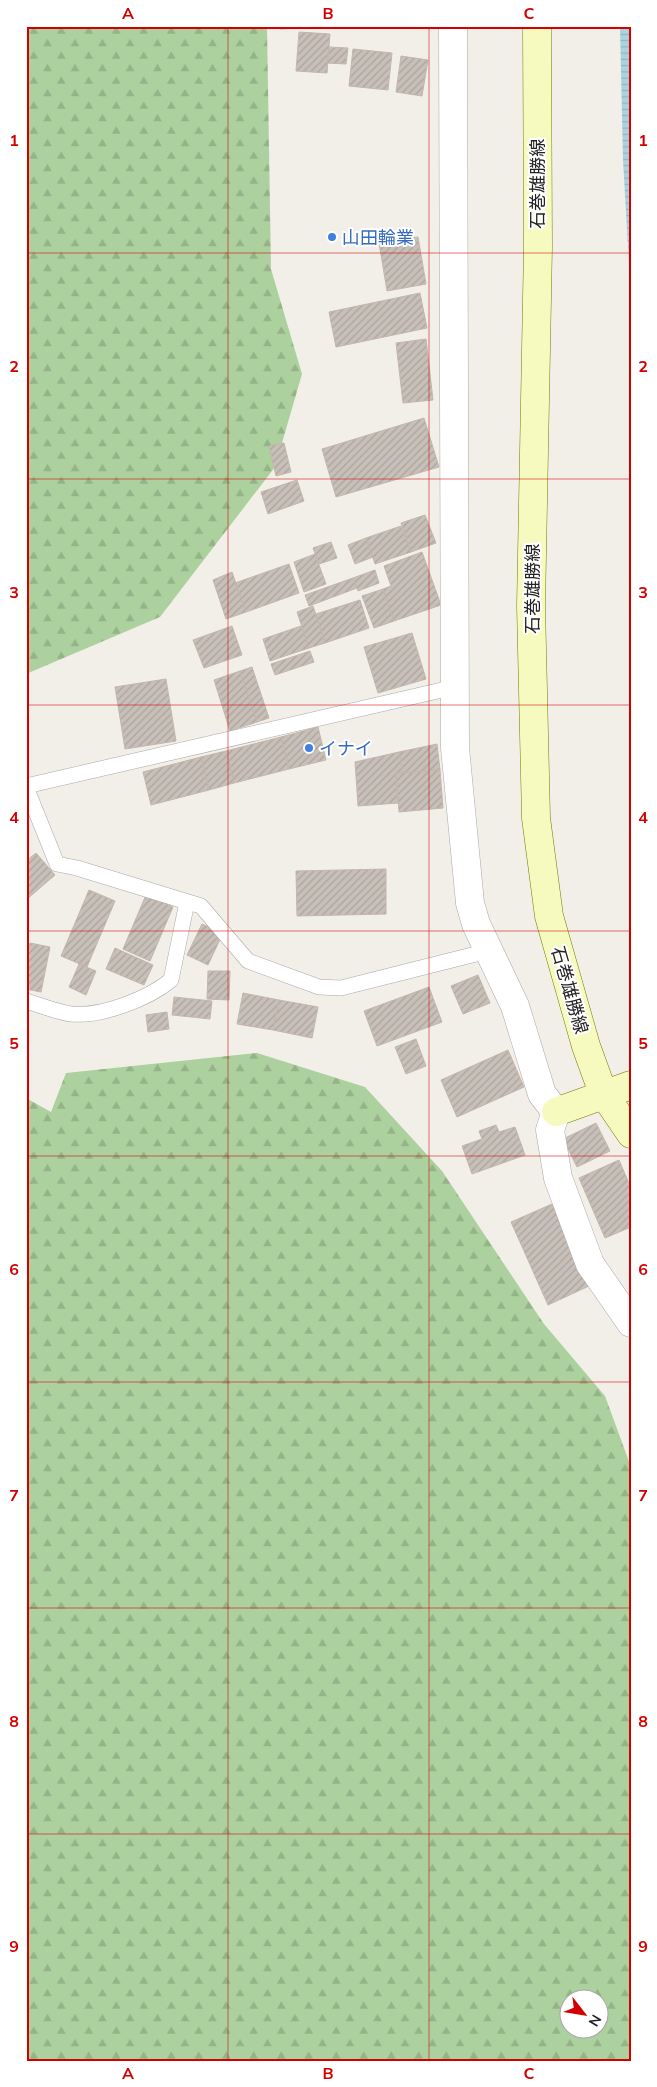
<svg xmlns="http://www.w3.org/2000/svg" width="657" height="2087" viewBox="0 0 657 2087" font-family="Mulish,'Noto Sans JP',sans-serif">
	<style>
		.forest { fill: url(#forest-firs); fill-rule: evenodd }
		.water { fill: url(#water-rules) }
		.building { fill: url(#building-hatch); stroke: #c4b6ab }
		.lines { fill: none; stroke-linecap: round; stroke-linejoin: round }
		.lane-casing { stroke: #a9a9a9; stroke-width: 16 }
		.street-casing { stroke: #a9a9a9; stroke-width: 29 }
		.secondary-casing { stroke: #707d05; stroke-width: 29 }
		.lane { stroke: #fff; stroke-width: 15 }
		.street { stroke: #fff; stroke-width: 28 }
		.secondary { stroke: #f7fabf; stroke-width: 28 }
		.grid { fill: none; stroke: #d40000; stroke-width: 1; stroke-opacity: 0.55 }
		.shop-dot { fill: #3f7fe0; stroke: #fff; stroke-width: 2 }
		.labels { text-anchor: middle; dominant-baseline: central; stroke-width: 4; stroke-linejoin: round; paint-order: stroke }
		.street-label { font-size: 18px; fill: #222; stroke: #fff }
		.shop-label { font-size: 18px; fill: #366cbe; stroke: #fff; text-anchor: start }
		.neatline { fill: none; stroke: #d40000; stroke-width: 2 }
		.grid-label { font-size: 16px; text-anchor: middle; font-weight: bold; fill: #d40000 }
	</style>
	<defs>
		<pattern id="forest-firs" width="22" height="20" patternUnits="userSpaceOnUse" patternTransform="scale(1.25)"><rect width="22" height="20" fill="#add19e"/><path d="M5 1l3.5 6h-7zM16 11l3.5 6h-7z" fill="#95b388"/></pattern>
		<pattern id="water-rules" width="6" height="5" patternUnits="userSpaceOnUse" patternTransform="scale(1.25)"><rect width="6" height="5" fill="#aad3df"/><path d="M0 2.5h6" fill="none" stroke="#92b5bf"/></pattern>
		<pattern id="building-hatch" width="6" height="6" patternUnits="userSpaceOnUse" patternTransform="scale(1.25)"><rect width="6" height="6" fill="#c7bfb8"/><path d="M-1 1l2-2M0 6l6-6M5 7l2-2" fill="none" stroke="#aba49e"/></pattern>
	</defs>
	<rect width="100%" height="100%" fill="#f2efe9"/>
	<path class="forest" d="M26,26H267L271,269L302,374L275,467L160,617L26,674Z
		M257,1053L365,1087L442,1171L544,1324L605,1396L631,1467V2061H26V1098L51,1112L66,1073ZM570,2000H600V2030H570Z"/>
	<path class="water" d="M620,26H631V300L623,160Z"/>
	<path class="building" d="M280,26H349L280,29Z
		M299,32L330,34L327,73L296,71Z
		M329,47L348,48L346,64L327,63Z
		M353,49L392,53L388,90L349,86Z
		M401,56L428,60L422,96L396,92Z
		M418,237L426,284L387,291L379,243Z
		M420,293L427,328L336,347L329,312Z
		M426,339L433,400L403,403L396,343Z
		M424,418L439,467L336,497L322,449Z
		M284,443L291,472L276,476L269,446Z
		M297,480L304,501L268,514L261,492Z
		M425,515L436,543L411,552L401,523Z
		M401,526L411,552L375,564L366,538Z
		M366,538L373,557L355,564L348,545Z
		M331,542L337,558L319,564L313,548Z
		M422,552L441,605L394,621L383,589L391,586L384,566Z
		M315,554L326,584L304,592L294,562Z
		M289,564L299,593L246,612L235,583Z
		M375,570L379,583L358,591L353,578Z
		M232,572L246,612L226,619L213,580Z
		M353,578L357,588L309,606L305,595Z
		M383,589L394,621L374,628L362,596Z
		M360,600L369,628L325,643L316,614Z
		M313,606L325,643L309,648L297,612Z
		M232,626L242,655L204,668L193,640Z
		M301,626L309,648L270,661L263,639Z
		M412,633L426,679L378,693L364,647Z
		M310,651L314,662L275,675L271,664Z
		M252,667L269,718L257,722L240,671Z
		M240,671L257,722L230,731L214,680Z
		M166,679L176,741L125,749L115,687Z
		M318,727L326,760L289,769L281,737Z
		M281,737L289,769L234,783L226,751Z
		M437,744L440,770L403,773L399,752Z
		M226,751L234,783L209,790L201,757Z
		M399,752L403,773H396L398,803L358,806L355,762Z
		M201,757L209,790L151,805L143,772Z
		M440,770L443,808L399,812L396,773Z
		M36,853L55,875L26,900V861Z
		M386,869V914L297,916L296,871Z
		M89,890L115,901L87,967L61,956Z
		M146,895L173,907L150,961L123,949Z
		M202,924L223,933L208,965L187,955Z
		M30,943L50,947L41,992L26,989V963Z
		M115,948L153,965L144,985L106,969Z
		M79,964L96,971L86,995L69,987Z
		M208,971H230L229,1000L207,999Z
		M478,975L490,1003L463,1014L451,986Z
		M429,987L442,1022L377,1046L364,1011Z
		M243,993L279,1000L273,1030L237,1024Z
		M174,997L212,1001L210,1019L172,1015Z
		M279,1000L318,1007L312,1038L273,1030Z
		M167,1012L169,1029L148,1032L146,1015Z
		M416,1039L426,1066L406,1074L395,1047Z
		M508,1050L524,1087L457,1117L441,1080Z
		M596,1123L610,1151L577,1167L563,1139Z
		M496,1125L499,1132L515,1127L525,1155L472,1174L462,1146L482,1139L479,1131Z
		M619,1160L631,1188V1227L605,1238L579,1178Z
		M552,1204L589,1286L548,1305L511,1222Z"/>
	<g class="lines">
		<g class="lane-casing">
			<path id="lane" d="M26,786L455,687
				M26,787L57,864L77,868L201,906L248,961L319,987L341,988L488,951
				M26,1001C40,1005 56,1012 71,1014C101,1017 148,999 171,980L187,902"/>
		</g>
		<g class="street-casing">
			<path id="street" d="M453,26L455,748L470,903L476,924L515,1006L542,1094L556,1112L550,1130L558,1178L590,1264L631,1323"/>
		</g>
		<g class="secondary-casing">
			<path id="secondary" d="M537,26L538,247L531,606L536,818L549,916L586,1046L603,1093L631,1134
				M556,1112L631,1085"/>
		</g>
		<use href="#lane" class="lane"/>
		<use href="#street" class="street"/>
		<use href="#secondary" class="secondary"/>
	</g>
	<path class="grid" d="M228,26V2061M429,26V2061M26,253H631M26,479H631M26,705H631M26,931H631M26,1156H631M26,1382H631M26,1608H631M26,1834H631"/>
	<g class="shop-dot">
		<circle cx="332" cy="237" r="5"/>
		<circle cx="309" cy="748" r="5"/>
	</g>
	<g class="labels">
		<g class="street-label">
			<text transform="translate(537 184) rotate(-90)">石巻雄勝線</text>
			<text transform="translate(532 589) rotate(-90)">石巻雄勝線</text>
			<text transform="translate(570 990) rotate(74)">石巻雄勝線</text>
		</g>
		<g class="shop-label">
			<text x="342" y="237">山田輪業</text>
			<text x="319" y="748">イナイ</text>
		</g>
	</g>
	<rect width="657" height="2087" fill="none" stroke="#ffffff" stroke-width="55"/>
	<g transform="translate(584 2014) rotate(121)"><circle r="24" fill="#ffffff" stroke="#a7a7a7"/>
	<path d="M0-4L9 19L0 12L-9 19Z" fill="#d40000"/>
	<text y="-8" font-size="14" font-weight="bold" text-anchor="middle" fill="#222222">N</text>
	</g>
	<rect x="28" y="28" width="602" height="2032" class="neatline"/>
	<g class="grid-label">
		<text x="128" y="19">A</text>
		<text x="328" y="19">B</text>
		<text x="529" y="19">C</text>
		<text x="14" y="146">1</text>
		<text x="643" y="146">1</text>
		<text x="14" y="372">2</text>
		<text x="643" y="372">2</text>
		<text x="14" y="598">3</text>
		<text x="643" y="598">3</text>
		<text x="14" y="823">4</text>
		<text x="643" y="823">4</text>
		<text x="14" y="1049">5</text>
		<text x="643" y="1049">5</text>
		<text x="14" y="1275">6</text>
		<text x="643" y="1275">6</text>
		<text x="14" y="1501">7</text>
		<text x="643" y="1501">7</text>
		<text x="14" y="1727">8</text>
		<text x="643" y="1727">8</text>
		<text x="14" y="1952">9</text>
		<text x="643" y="1952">9</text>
		<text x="128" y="2079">A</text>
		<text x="328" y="2079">B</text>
		<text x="529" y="2079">C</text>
	</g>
</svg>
